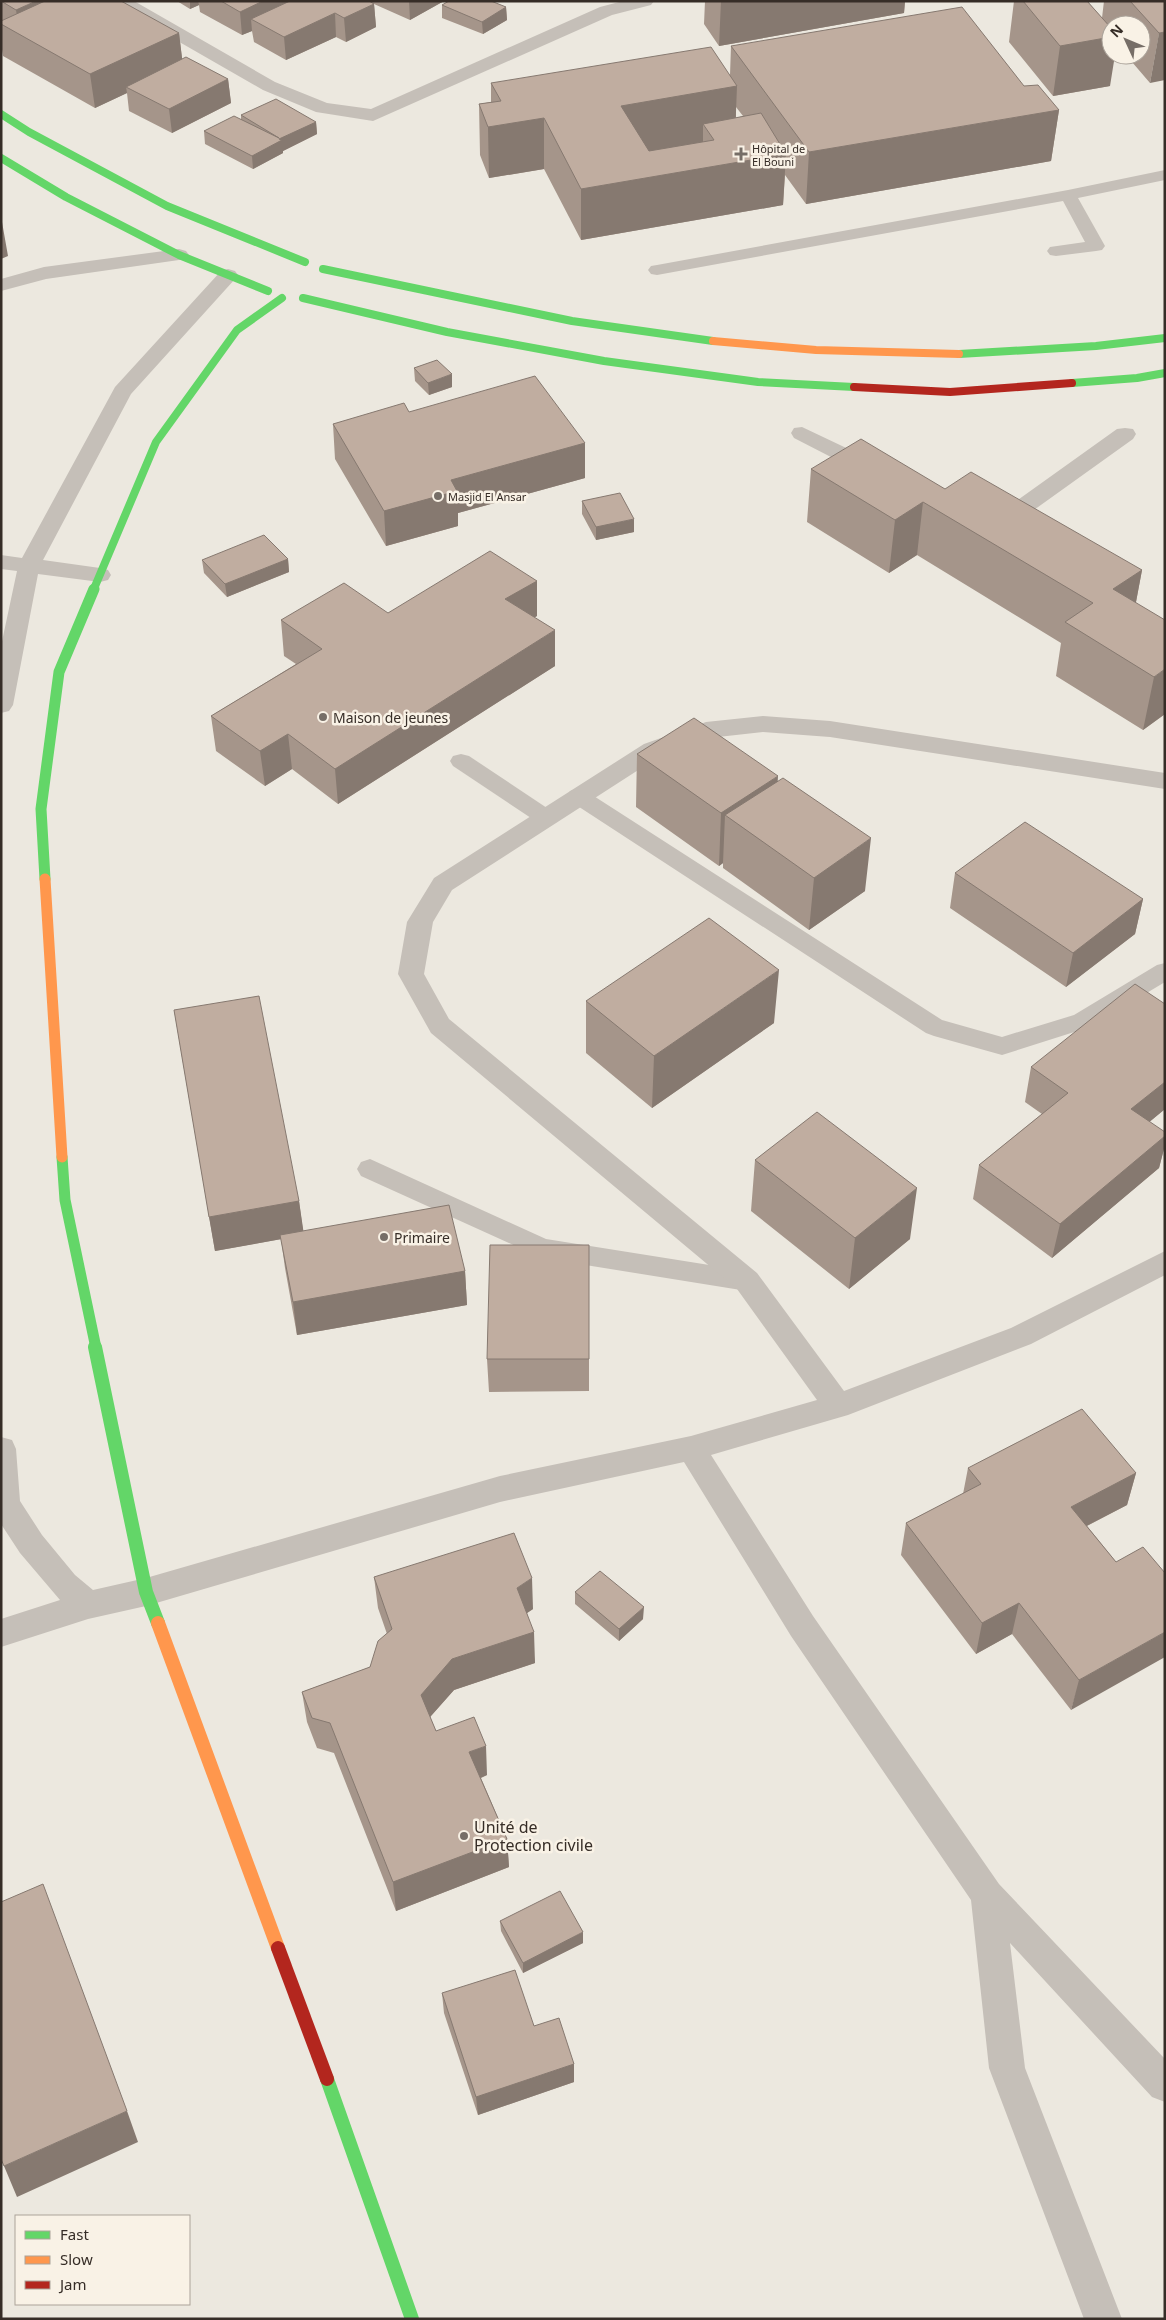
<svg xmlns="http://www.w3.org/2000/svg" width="1166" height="2320" viewBox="0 0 1166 2320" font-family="'Noto Sans',sans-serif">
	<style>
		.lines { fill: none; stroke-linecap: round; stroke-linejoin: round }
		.lane { fill: #c5bfb8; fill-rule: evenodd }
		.street { fill: #c5bfb8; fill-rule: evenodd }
		.fast-far2 { stroke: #63d668; stroke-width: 8 }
		.fast-far1 { stroke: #63d668; stroke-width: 11 }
		.fast { stroke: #63d668; stroke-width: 14 }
		.slow-far2 { stroke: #ff974d; stroke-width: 8 }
		.slow-far1 { stroke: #ff974d; stroke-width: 11 }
		.slow { stroke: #ff974d; stroke-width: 14 }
		.jam-far1 { stroke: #b3261e; stroke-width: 8 }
		.jam { stroke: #b3261e; stroke-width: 14 }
		.wall { fill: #a5958a; fill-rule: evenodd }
		.shaded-wall { fill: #867970 }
		.building { fill: #c0ada0; stroke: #867970 }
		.poi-dot { fill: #766e67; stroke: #f9f2e6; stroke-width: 2 }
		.labels { text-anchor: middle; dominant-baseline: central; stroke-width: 5; stroke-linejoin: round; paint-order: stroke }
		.far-poi-label { font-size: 11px; fill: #362d27; stroke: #f9f2e6; text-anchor: start }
		.poi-label { font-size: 14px; fill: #362d27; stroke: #f9f2e6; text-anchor: start }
		.near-poi-label { font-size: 16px; fill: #362d27; stroke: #f9f2e6; text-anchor: start }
	</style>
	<rect width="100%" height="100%" fill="#ece8df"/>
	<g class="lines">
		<path class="lane" d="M1165,170V180L1078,198L1105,246L1102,250L1096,251L1056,256L1050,255L1047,251L1050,247L1085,242L1063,201L657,275L651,274L648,270L651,266L657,265L1068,190Z
			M461,754L469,756L553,812L556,817L553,822L545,825L537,822L453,766L450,761L453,756Z
			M578,788L586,791L942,1020L1002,1037L1074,1015L1157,965L1165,963V982L1090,1027L1002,1055L934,1036L926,1033L570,801L567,796L570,791Z
			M370,1159L546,1239L747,1271L756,1274L760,1281L756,1288L747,1291L542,1258L361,1176L357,1169L361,1162Z"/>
		<path class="street" d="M112,1H134L275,82L327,103L371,109L600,7L623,1H654L651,5L612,15L373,121L316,112L263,90L115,5Z
			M179,249L186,251L189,255L186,259L46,279L1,291V279L44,267Z
			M228,269L235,271L238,275L235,279L131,394L43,560L100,568L108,570L111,575L108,580L100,582L38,574L13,705L9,711L1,713V646L17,571L1,569V555L22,558L115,387L221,271Z
			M802,427L880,464L883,469L880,474L872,476L864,474L794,438L791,433L794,428Z
			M1125,428L1133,429L1136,434L1133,439L1006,530L998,532L990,530L987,525L990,520L1117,429Z
			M763,716L830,721L1165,773V789L830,737L763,732L709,738L660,756L452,890L433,922L424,974L449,1019L757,1273L844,1391L1011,1328L1165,1251V1275L1031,1344L848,1415L711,1455L813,1616L999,1884L1165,2059V2102L1152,2097L1010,1943L1025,2068L1122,2319H1084L989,2068L971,1900L791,1636L684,1462L500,1502L146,1606L88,1619L1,1647V1619L60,1600L20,1553L1,1524V1437L12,1440L16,1449L20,1501L42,1535L75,1575L93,1590L146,1578L500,1476L691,1436L817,1400L737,1289L431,1033L398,974L407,922L434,878L644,744L706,722Z"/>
		<path class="fast-far2" d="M1,114L29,132L167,206L305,262
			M1,158L66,197L179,255L268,291
			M323,269L572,321L713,341
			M303,298L447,332L604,361L758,382L854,387
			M959,354L1096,346L1165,338
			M1072,383L1137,378L1165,373
			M93,591L156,442L237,330L282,298"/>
		<path class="fast-far1" d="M45,879L41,809L59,672L94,589
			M62,1157L65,1200L96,1348"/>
		<path class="fast" d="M95,1347L146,1592L158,1623
			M327,2079L412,2319"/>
		<path class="slow-far2" d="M713,341L816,350L959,354"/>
		<path class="slow-far1" d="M45,879L62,1157"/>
		<path class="slow" d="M158,1623L278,1948"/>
		<path class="jam-far1" d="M854,387L950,392L1072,383"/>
		<path class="jam" d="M278,1948L327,2079"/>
	</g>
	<path class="wall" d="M1,1L179,33L182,59L228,79L231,103L172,133L129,111L127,93L95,108L3,56L1,43Z
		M177,1H444L410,20L374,4L376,27L346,42L336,37L286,60L254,42L252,31L242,35L200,12L199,5L190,9Z
		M705,1H905L904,13L719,46L704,24Z
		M1014,1H1087L1102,18L1104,1H1165L1150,83L1126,55H1141V25H1111L1110,86L1053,96L1009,42Z
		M442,5L506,7L507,20L483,34L442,18Z
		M731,46L1024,86L1059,110L1051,161L806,204L785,175L783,205L581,240L544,169L489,178L480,155L479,104L491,102V83L730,75ZM736,107L743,116L736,118Z
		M241,115L316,122L317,134L283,151V153L253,169L205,144L204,131L241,119Z
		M414,368L452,387L429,395L415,381Z
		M409,412L585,443V478L458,513V526L386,546L335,459L333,424Z
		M811,469L945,489L1142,570L1136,602L1165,714L1143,730L1056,676L1061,643L917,555L889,573L807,522Z
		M582,501L634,532L596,540L582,514Z
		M288,559L289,572L227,597L204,573L202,560Z
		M537,581V616L534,617L555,666L338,804L292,769L265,786L216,751L211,716L296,664L284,656L281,620L388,613Z
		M637,754L778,781L865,891L809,930L723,868V863L719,866L636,807Z
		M955,873L1143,899L1135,934L1066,987L950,908Z
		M586,1001L774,1023L652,1108L586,1053Z
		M1165,1004V1109L1149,1122L1165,1132V1145L1159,1168L1052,1258L973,1199L979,1165L1042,1114L1025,1102L1031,1067Z
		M174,1010L299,1201L303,1231L465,1271L467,1305L297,1335L285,1268L281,1239L215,1251Z
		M755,1160L910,1239L849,1289L751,1211Z
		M589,1245V1391L489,1392L487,1359Z
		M968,1468L1136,1473L1127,1505L1087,1526L1116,1562L1071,1710L1012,1634L976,1654L901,1555L906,1523L963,1494Z
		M374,1577L533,1609L527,1613L535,1663L454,1690L430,1717L436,1731L487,1775L481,1778L507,1839L509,1867L396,1911L334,1753L317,1748L307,1722L302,1692L370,1667L387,1634L378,1608Z
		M575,1592L643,1619L619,1641L575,1604Z
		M500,1921L583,1943L523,1973L501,1931Z
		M442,1993L534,2026L574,2064V2082L478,2115L444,2013Z"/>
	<path class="shaded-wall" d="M36,1H89L20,35L16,10Z
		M190,1H198L199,5L190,9Z
		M263,1H317L251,19L252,31L242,35L240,12Z
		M409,1H444L410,20Z
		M721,1H905L904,13L719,46Z
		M374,4L376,27L346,42L344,18Z
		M506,7L507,20L483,34L482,22Z
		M335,13L336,37L286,60L284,37Z
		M1165,32V80L1150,83L1159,33Z
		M179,33L183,66L126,87L127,93L95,108L90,74Z
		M1111,37V55H1115L1110,86L1053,96L1060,46Z
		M228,79L231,103L172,133L169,109Z
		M737,86L735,137L703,124V142L620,157L621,106Z
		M1059,110L1051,161L806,204L809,152Z
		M544,118V169L489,178L488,127Z
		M316,122L317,134L283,151V153L253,169L252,156L279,139Z
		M786,154L783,205L581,240V189Z
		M1,222H2L8,256L1,259Z
		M452,374V387L429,395L428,383Z
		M585,443V478L458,513V526L386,546L384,511L451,480Z
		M923,502L917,555L889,573L895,520Z
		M634,519V532L596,540V527Z
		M288,559L289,572L227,597L225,584Z
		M1142,570L1132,623L1113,589Z
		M537,581V616L506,635L505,599Z
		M555,630V666L338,804L335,769Z
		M1165,669V714L1143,730L1154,677Z
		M288,734L292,769L265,786L260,751Z
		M778,776L775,829L725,815L723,863L719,866L721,813Z
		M871,838L865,891L809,930L814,878Z
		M1143,899L1135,934L1066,987L1073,953Z
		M779,970L774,1023L652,1108L654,1056Z
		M1165,1082V1109L1123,1144L1131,1109Z
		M1165,1136V1145L1159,1168L1052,1258L1060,1224Z
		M917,1188L910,1239L849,1289L855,1238Z
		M299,1201L304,1235L215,1251L209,1217Z
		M465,1271L467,1305L297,1335L293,1302Z
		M1136,1473L1127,1505L1063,1538L1071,1507Z
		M532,1578L533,1609L518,1619L517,1588Z
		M1019,1603L1012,1634L976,1654L982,1623Z
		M644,1607L643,1619L619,1641V1629Z
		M534,1632L535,1663L454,1690L423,1725L421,1695L452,1659Z
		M1165,1632V1657L1071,1710L1079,1680Z
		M486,1746L487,1775L471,1782L469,1752Z
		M507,1839L509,1867L396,1911L393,1882Z
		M583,1932V1943L523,1973V1963Z
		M574,2064V2082L478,2115L476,2097Z
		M127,2111L138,2142L17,2197L4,2166Z"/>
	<path class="building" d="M1,1H36L16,10Z
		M45,1H121L179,33L90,74L1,24V21Z
		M221,1H263L240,12Z
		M290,1H369L374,4L344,18L335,13L284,37L251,19Z
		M449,1H491L506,7L482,22L442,5Z
		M1023,1H1087L1111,28V37L1060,46Z
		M1130,1H1165V32L1159,33Z
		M962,7L1024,86L1038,85L1059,110L809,152L731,46Z
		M711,47L737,86L621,106L649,151L714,140L703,124L761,113L786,154L581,189L544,118L488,127L479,104L501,101L491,83Z
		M186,57L228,79L169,109L126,87Z
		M276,99L316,122L279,139L282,140L252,156L204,131L234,116L279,138L241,115Z
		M437,360L452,374L428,383L414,368Z
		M535,376L585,443L451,480L457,491L384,511L333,424L404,403L409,412Z
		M861,439L945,489L971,472L1142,570L1113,589L1165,620V669L1154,677L1065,622L1093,603L923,502L895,520L811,469Z
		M620,493L634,519L596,527L582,501Z
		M264,535L288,559L225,584L202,560Z
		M490,551L537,581L505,599L555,630L335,769L288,734L260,751L211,716L322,649L281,620L344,583L388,613Z
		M694,718L778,776L721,813L637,754Z
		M783,778L871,838L814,878L725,815Z
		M1025,822L1143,899L1073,953L955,873Z
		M709,918L779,970L654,1056L586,1001Z
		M1135,984L1165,1004V1082L1131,1109L1165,1132V1136L1060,1224L979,1165L1068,1093L1031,1067Z
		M259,996L299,1201L209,1217L174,1010Z
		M817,1112L917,1188L855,1238L755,1160Z
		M449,1205L465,1271L293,1302L280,1235Z
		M490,1245H589V1359H487Z
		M1082,1409L1136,1473L1071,1507L1116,1562L1143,1547L1165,1573V1632L1079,1680L1019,1603L982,1623L906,1523L981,1484L968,1468Z
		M514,1533L532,1578L517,1588L534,1632L452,1659L421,1695L436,1731L474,1717L486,1746L469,1752L507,1839L393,1882L330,1723L312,1718L302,1692L370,1667L378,1641L392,1629L374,1577Z
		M600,1571L644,1607L619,1629L575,1592Z
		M43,1884L127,2111L4,2166L1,2159V1902Z
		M560,1891L583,1932L523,1963L500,1921Z
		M515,1970L534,2026L559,2018L574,2064L476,2097L442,1993Z"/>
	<g class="poi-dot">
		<path d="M738.5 146.5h5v5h5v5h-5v5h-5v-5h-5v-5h5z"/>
		<circle cx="438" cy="496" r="5"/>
		<circle cx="323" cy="717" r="5"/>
		<circle cx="384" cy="1237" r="5"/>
		<circle cx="464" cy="1836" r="5"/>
	</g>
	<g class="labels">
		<g class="far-poi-label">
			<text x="752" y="148">Hôpital de<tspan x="752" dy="13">El Bouni</tspan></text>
			<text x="448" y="496">Masjid El Ansar</text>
		</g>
		<g class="poi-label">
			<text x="333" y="717">Maison de jeunes</text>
			<text x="394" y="1237">Primaire</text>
		</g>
		<g class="near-poi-label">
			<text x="474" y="1827">Unité de<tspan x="474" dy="18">Protection civile</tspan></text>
		</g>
	</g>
	<rect width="1166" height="2320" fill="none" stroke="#362d27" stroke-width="5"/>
	<rect x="15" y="2215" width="175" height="90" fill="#f9f2e6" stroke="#aba39a"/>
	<rect x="25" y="2231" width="25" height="8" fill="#63d668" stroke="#aba39a"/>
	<text x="60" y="2240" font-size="15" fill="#362d27">Fast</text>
	<rect x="25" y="2256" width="25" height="8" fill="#ff974d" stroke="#aba39a"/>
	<text x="60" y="2265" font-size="15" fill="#362d27">Slow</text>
	<rect x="25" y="2281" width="25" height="8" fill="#b3261e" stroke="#aba39a"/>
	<text x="60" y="2290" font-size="15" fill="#362d27">Jam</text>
	<g transform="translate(1126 40) rotate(314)"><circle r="24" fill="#f9f2e6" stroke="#aba39a"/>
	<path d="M0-4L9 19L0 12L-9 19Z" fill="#766e67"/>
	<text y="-8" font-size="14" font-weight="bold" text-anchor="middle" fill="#362d27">N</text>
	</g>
</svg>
